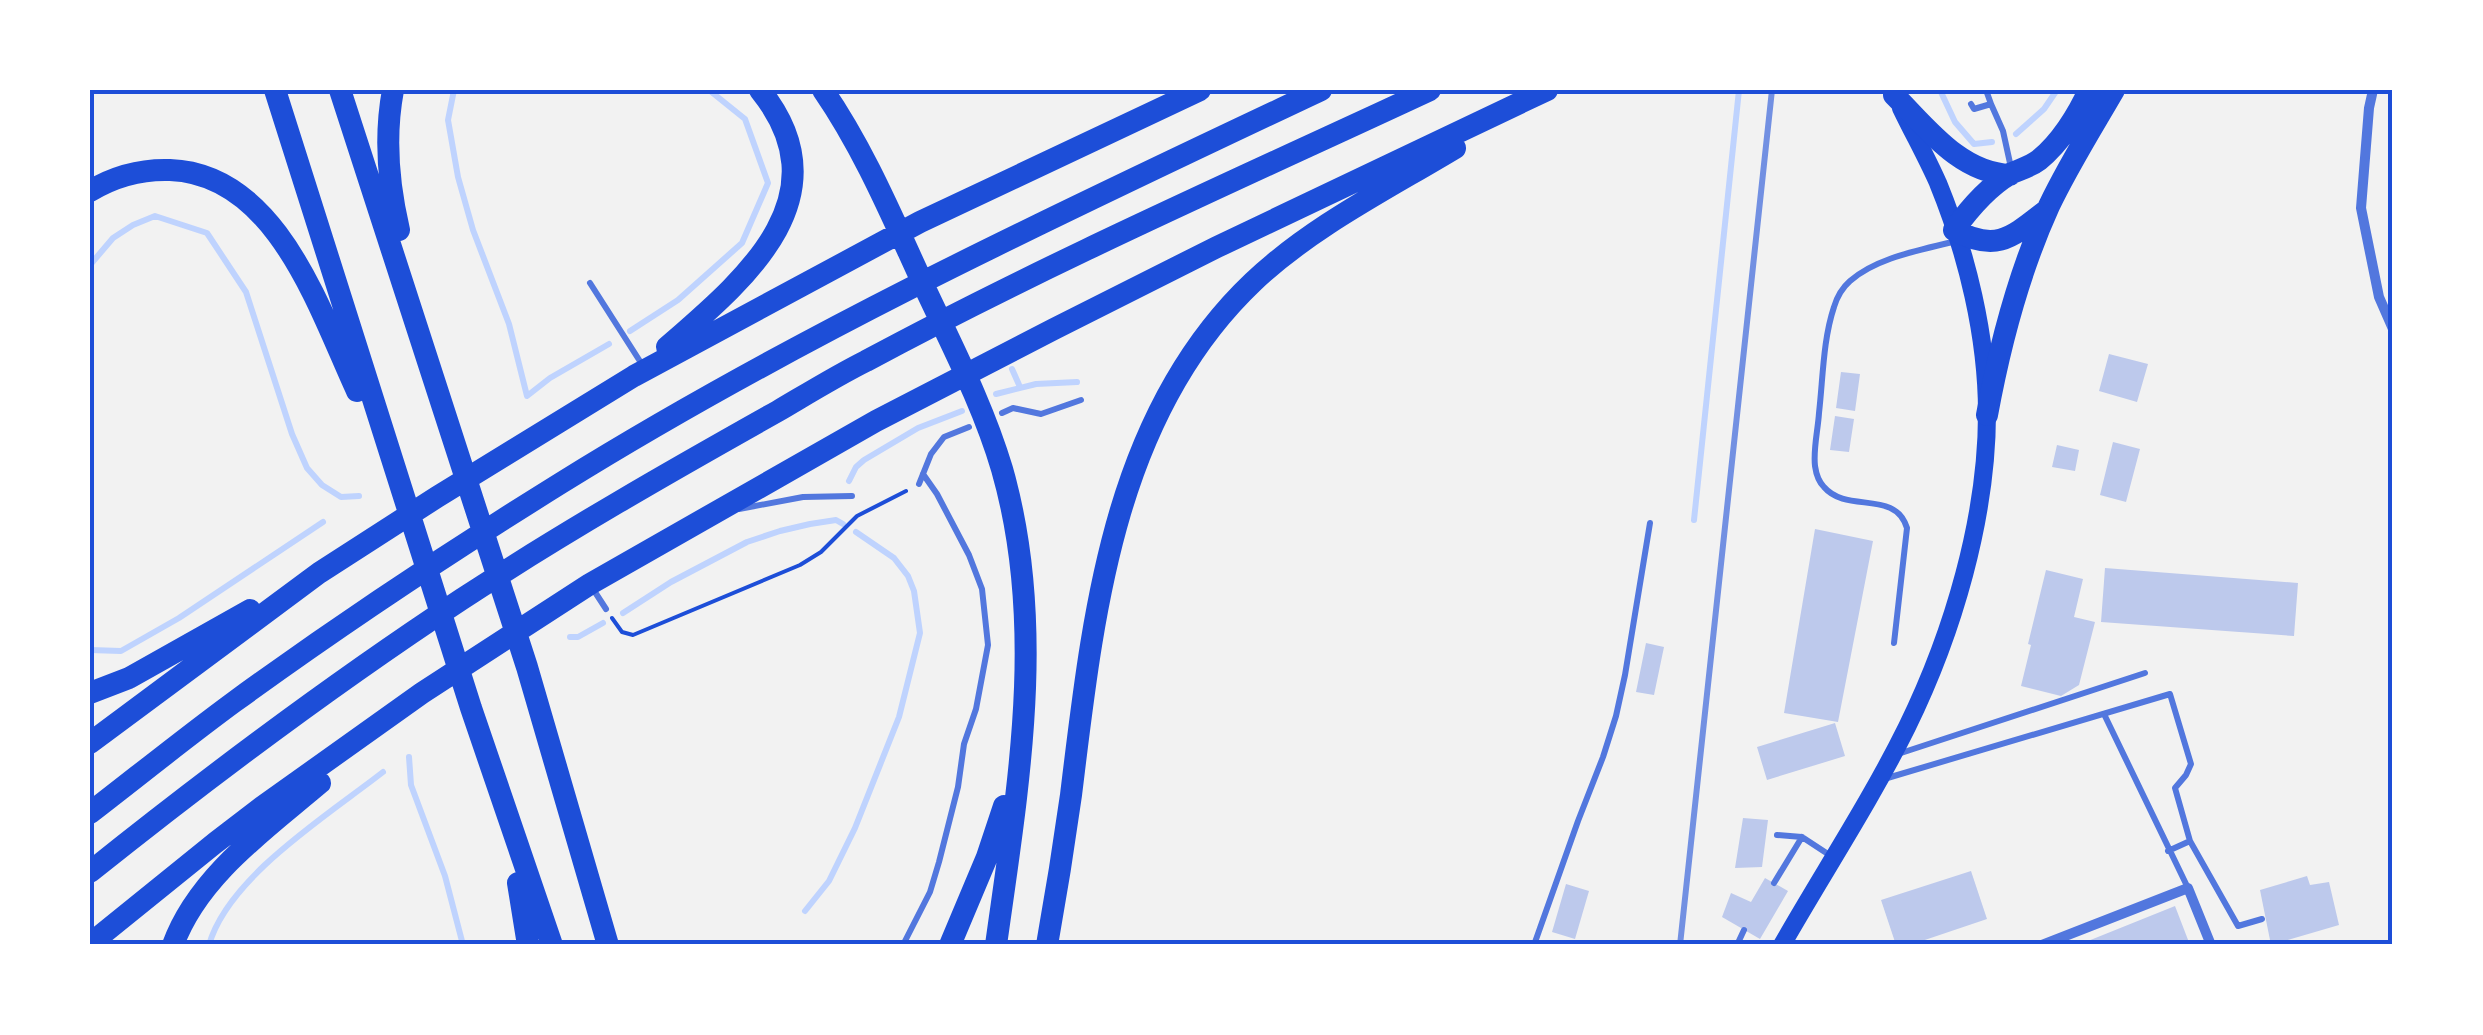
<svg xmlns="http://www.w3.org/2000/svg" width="2483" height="1035" viewBox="0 0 2483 1035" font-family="'PT Sans Narrow',sans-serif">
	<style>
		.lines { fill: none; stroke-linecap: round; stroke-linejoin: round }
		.stream { stroke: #bfd3fe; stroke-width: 6 }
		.building { fill: #bdc9ec }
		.path { stroke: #1d4ed8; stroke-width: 4 }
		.service { stroke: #5277de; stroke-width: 6 }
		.minor { stroke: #5277de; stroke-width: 10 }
		.secondary { stroke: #1d4ed8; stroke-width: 18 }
		.motorway { stroke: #1d4ed8; stroke-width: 22 }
		.rail { stroke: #7290e2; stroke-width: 6 }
		.neatline { fill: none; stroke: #1d4ed8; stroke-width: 4 }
	</style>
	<rect width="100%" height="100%" fill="#f2f2f2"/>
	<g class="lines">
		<path class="stream" d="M454,90L448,120L458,177L473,230L509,324L527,396L550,378L609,344
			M1940,90L1955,122L1974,144L1992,142
			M2016,134L2044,109L2057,90
			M90,265L113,238L133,225L155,216L207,233L246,292L292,434L307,468L322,485L341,497L359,496
			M630,331L678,300L742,243L768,183L745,119L709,90
			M1012,369L1020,387
			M996,394L1036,384L1077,382
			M849,481L856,467L864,460L918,428L962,411
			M1694,520L1739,90
			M623,613L671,582L747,542L780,531L810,524L836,520L843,524
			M570,637H578L603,623
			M90,650L121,651L179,618L323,522
			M409,757L411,785L445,876L463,945
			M805,911L829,881L855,828L899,717L920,633L914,591L908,576L894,558L856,532
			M209,945C228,877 328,815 383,772"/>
	</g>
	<path class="building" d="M2109,354L2148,364L2137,402L2099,391Z
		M1841,372L1860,374L1855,411L1836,408Z
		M1835,416L1854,419L1849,452L1830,450Z
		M2113,442L2140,449L2126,502L2100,495Z
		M2057,445L2079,450L2075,471L2052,467Z
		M1815,529L1873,541L1838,722L1784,713Z
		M2105,568L2298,583L2294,636L2101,622Z
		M2046,570L2083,579L2074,617L2095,622L2079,685L2061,696L2021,686L2031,645L2028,644Z
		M1646,643L1664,647L1654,695L1636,692Z
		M1835,723L1845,756L1767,780L1757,747Z
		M1743,818L1768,820L1762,867L1735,868Z
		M1971,871L1987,919L1910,945H1896L1881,900Z
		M2307,876L2310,885L2329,882L2339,925L2271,945L2260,890Z
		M1765,878L1788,891L1760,939L1722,917L1731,893L1751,902Z
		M1566,884L1589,891L1575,939L1552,932Z
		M2175,906L2190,945H2078Z"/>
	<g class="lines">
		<path class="path" d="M612,618L622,632L633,635L800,565L821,552L857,516L906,491"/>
		<path class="service" d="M1986,90L1991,104
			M1971,104L1974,109L1991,104L2003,131L2010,163L2013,165
			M590,283L643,366
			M1002,413L1013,408L1041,414L1081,400
			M919,484L931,454L944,437L969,427
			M739,509L803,497L852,496
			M593,589L606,609
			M1894,643L1907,528C1895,489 1847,514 1824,487C1819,482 1816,473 1815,466C1813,449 1818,430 1819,413C1823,378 1823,340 1834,307C1837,297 1842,288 1850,281C1877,257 1922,250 1956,241
			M2104,714L2188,888
			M1898,754L2145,673
			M1884,779L2170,694L2191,764L2186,775L2175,788L2190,841L2168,851
			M1777,835L1802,837
			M2190,841L2238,926L2262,919
			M1774,883L1802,837L1831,856
			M903,945L930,892L939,862L958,787L964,744L976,709L988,645L982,589L969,555L937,494L923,474
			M1534,945L1578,821L1603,757L1616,716L1625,675L1650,523
			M1737,945L1744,930"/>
		<path class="minor" d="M2373,90L2369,108L2361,208L2379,297L2393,329
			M2042,945L2188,888L2211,945"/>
		<path class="secondary" d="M1782,945C1823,873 1870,802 1907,727C1953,633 1987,518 1987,413C1987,336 1967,254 1938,183C1927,158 1913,133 1901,108"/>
		<path class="motorway" d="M275,90L471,708L552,945
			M340,90L527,667L608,945
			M393,90C384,138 388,183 399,230
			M823,90C865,151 893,219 924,286C952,346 983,405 1002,469C1047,626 1018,787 996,945
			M1894,95C1927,128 1960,173 2010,175
			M90,191C115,176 141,169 170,170C277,174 319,309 357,391
			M2047,210C2012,237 1997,253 1954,230C1969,209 1988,187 2010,174C2020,169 2030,167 2039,160C2060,143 2078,115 2089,90
			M667,347C744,280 846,197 760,90
			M1987,415C2000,344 2019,272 2049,206C2068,166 2092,128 2114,90
			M90,693L129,678L250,610
			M90,743L319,573L437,497L634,376L920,222L1200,90
			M90,813C138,776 185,738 234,702C340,625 450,552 561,483C804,332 1063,212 1321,90
			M90,872C210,776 333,684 462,599C564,532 671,471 778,411C807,394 836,376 866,361C1050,262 1241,178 1430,90
			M518,883L528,945
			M90,944L215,843L262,807L422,693L590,584L876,421L1054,329L1217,247L1547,90
			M173,945C198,876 266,829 320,783
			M950,945L987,857L1004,806
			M1047,945C1056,895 1064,845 1071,795C1093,615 1113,415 1253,282C1311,227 1387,189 1455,148"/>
		<path class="rail" d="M1680,945L1772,90"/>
	</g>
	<rect width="2483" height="1035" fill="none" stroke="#ffffff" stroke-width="185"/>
	<rect x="92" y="92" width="2298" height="850" class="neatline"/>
</svg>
